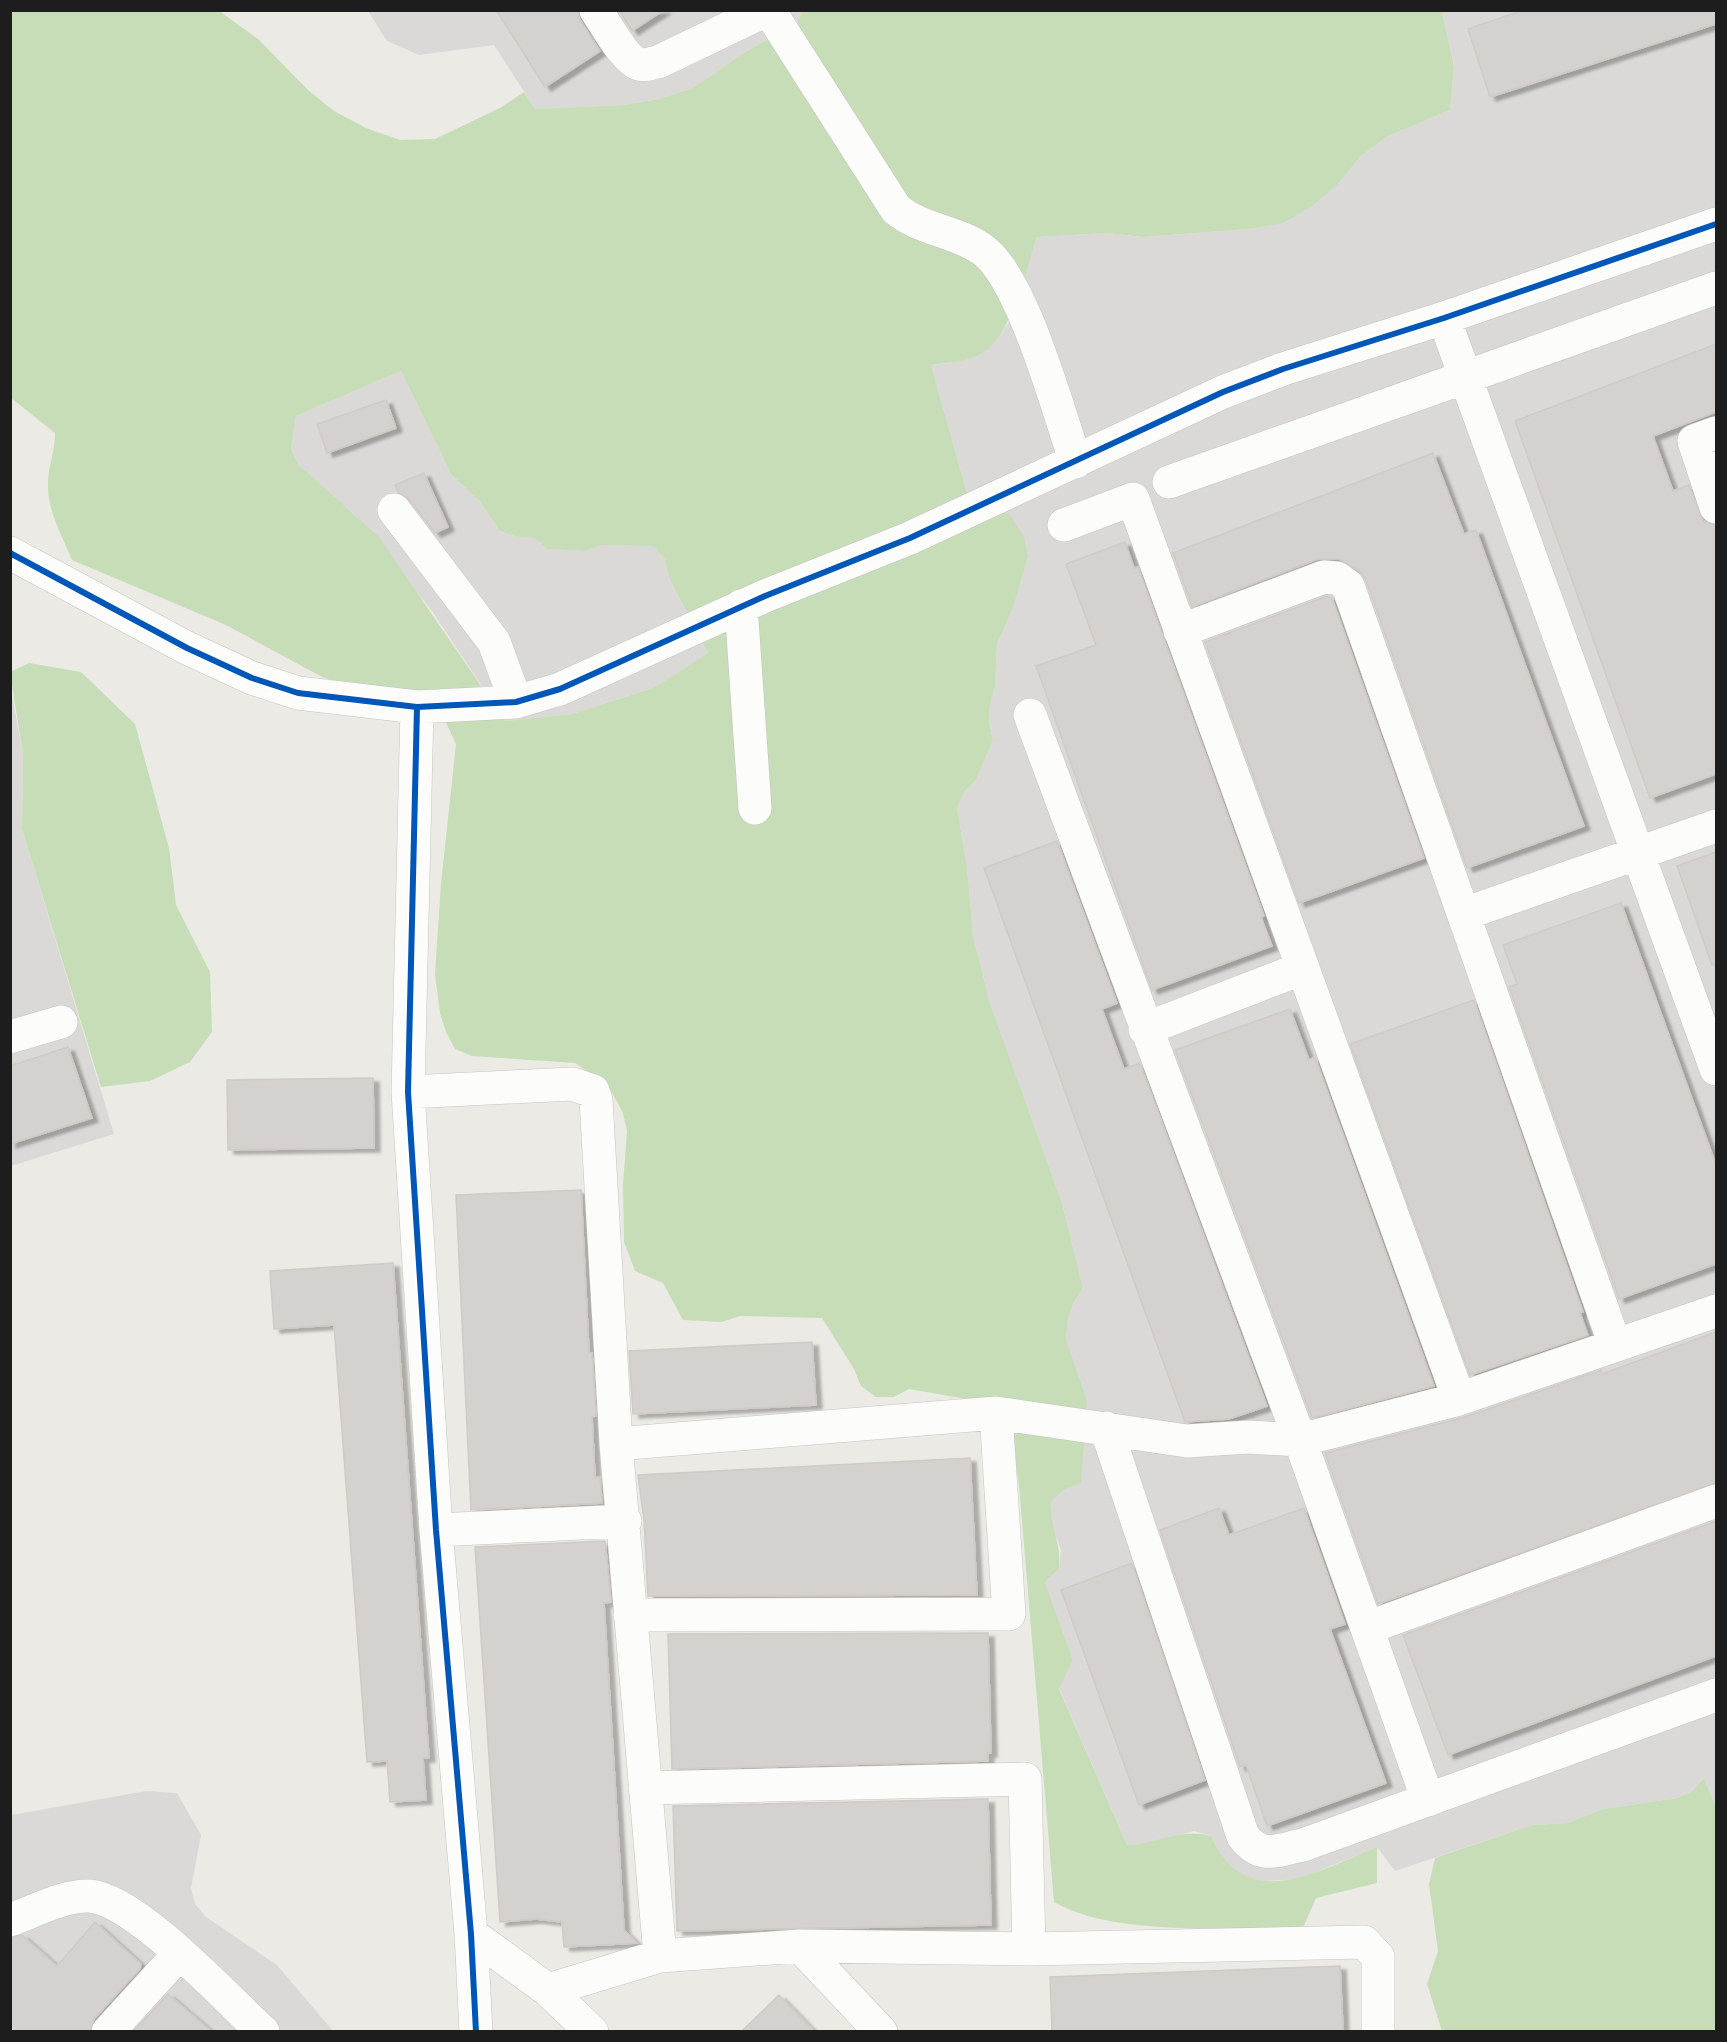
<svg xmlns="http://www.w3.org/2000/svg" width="1727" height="2042" viewBox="0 0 1727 2042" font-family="'DejaVu Sans',sans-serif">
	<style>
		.residential { fill: #dbd9d7 }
		.forest { fill: #c6ddb8; fill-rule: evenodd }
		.building { fill: #d4d1ce; stroke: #cfcbc6; stroke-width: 1.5; filter: url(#shadow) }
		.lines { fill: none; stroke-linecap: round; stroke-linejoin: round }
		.minor-casing { stroke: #c4c4c1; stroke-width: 34 }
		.minor { stroke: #fcfcfb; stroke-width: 33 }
		.cycleway-casing { stroke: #fff; stroke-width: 10 }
		.cycleway { stroke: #0057b8; stroke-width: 6 }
	</style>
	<defs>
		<filter id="shadow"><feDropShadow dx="6" dy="4" stdDeviation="1.5" flood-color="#0004"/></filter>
	</defs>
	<rect width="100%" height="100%" fill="#eceae5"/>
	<path class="residential" d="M368,11H803L797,23L745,52L693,88L659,99L623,105L535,109L494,45L419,55L387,41Z
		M1442,11H1716V1808L1704,1778L1692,1791L1677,1798L1603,1809L1568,1823L1532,1825L1395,1871L1377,1847L1299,1879L1264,1881L1247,1878L1231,1868L1219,1854L1211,1836L1194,1831L1144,1844L1127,1845L1059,1688L1073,1660L1045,1582L1059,1569L1061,1551L1050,1519L1051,1500L1065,1489L1087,1400L1066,1339L1068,1318L1074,1302L1083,1288L1062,1203L990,1003L973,936L967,866L957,808L964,792L976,780L993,740L989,722L990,704L995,687L997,644L1013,608L1028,557L1010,515L967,493L931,365L948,363L983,353L1008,324L1037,237L1107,233L1143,237L1248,229L1338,184L1360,157L1388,136L1450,110L1454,65Z
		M401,371L451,474L480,502L500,531L517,537L535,538L547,549L585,551L602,545L654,546L665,560L669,578L708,653L653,688L572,714L505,721L432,611L353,513L323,489L298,464L291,448L296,416Z
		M10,684L23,754L22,829L114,1134L11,1166Z
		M146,1791L177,1793L201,1835L191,1888L195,1904L206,1917L277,1965L333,2031L11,2032V1815Z"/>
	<path class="forest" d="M10,11H219L258,39L308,90L334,111L366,128L400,140L435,139L500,108L524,92L535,109L623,105L659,99L693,88L745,52L797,23L803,11H1442L1454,66L1450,110L1388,136L1360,157L1338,184L1312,206L1283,223L1248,229L1143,237L1107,233L1037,237C1026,269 1012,336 981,354C966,362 948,362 931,365L967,493L1010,515L1024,537L1028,557L1013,608L997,644L995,687L990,704L989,722L993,740L976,780L964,792L957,808L967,866L973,936L990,1003L1062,1203L1083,1288L1074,1302L1068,1318L1066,1339L1087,1400L1081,1483L1065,1489L1051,1501C1049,1525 1062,1544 1059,1569L1045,1582L1073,1660L1059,1689L1127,1845C1158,1844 1181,1827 1211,1836C1245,1916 1320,1870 1377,1847V1883L1316,1898L1303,1928C1233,1927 1114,1937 1054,1902L1019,1485L1014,1451L989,1403L909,1389L894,1397H876L861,1386L854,1369L822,1318L740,1316L722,1322L683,1320L663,1283L635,1271L624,1242L623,1185L627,1131L623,1113L608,1085L575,1063L472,1056L455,1049L446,1032L440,1013L435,974L441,884L456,744L433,695L362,687L324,678L226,625L72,560C63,538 48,511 48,488C47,469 55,453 55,433L11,398ZM401,371L451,474L480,502L500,531L517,537L535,538L547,549L585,551L602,545L654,546L665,560L669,578L708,653L653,688L572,714L505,721L379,537L298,464L291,448L296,416Z
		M29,663L81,672L135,724L169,848L176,905L210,972L212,1032L190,1062L150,1081L101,1087L22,829L23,754L10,672Z
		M1704,1778L1716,1808V2031H1442L1427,1984L1438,1951L1429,1884L1435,1858L1532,1825L1568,1823L1603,1809L1677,1798L1692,1791Z"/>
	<path class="building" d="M496,10H577L580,20L600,51L545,87Z
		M619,10H664L632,31Z
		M1524,10H1716V24L1490,97L1468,29Z
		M1716,344V412L1653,436L1673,491L1689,485L1703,521L1716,525V774L1650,798L1515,421Z
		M386,400L396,428L327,453L317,424Z
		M1433,453L1464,534L1476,530L1584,826L1467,868L1366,580L1360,571L1339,559H1318L1192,607L1173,553Z
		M424,473L448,527L435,533L409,499L398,492L395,485Z
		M1125,542L1134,568L1138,567L1264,916L1261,917L1272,946L1152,990L1036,666L1096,645L1066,564Z
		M1327,596L1332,598L1424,858L1299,903L1205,642Z
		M1057,841L1117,1003L1102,1009L1124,1069L1140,1063L1267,1406L1229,1419L1185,1422L984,868Z
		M1716,852V965H1712L1677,866Z
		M1621,903L1716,1165V1264L1619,1299L1509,987L1517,984L1503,945Z
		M1474,1000L1583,1312L1580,1313L1588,1335L1470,1375L1350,1044Z
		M1290,1009L1309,1060L1315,1057L1434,1386L1312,1418L1175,1050Z
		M68,1047L92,1118L10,1144V1066Z
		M373,1078L374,1148L228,1150L227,1080Z
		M581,1190L589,1353H592L596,1416L592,1417L595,1478L600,1477L602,1503L471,1510L456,1195Z
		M393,1263L429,1758H423L426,1800L390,1802L387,1761L367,1762L334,1325L274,1329L270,1271Z
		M1716,1332V1483L1378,1604L1325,1453L1465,1417L1601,1370L1602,1374Z
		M812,1342L816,1405L633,1414L629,1351Z
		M970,1458L977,1595L648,1596L644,1520L638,1475Z
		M1219,1508L1229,1535L1304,1508L1345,1624L1330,1629L1386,1783L1267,1826L1246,1765L1240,1767L1160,1530Z
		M1716,1521V1656L1448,1755L1403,1635Z
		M605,1541L611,1602L604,1603L624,1930L637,1943L564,1947L562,1922L536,1919L500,1922L475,1547Z
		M1132,1563L1205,1780L1139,1805L1061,1590Z
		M988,1633L991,1753H988V1761L672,1769L668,1634Z
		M988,1799L991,1925L677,1931L673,1806Z
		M95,1922L141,1964L140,1969L94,2019L90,2031H10V1938L22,1935L57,1966Z
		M1340,1966L1343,2031H1052L1050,1977Z
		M168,1994L211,2031H134Z
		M779,1995L814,2031H742Z"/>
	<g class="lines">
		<g class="minor-casing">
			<path id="minor" d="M596,10C605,23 625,60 639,64C645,66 652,63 658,62L758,14L763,12L772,15L896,209C921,230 957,231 983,250C1023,279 1058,411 1076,462
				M1444,318L1716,1069
				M1716,433L1694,441L1716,507
				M1169,482L1716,288
				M394,510L494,642L516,702
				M1064,525L1133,499L1459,1399
				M10,553L187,648L252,678L298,693L417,707L516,702L560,689L765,596L910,538L1223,392L1283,369L1444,318L1716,224
				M741,606L755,808
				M1180,631L1324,577L1337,578L1348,586L1615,1345
				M417,707L408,1092L436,1530L471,1934L476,2032
				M1030,715L1300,1440L1428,1800
				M1464,914L1716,826
				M1145,1029L1303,968
				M10,1037L61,1022
				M408,1092L572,1084L593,1091L596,1100L616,1444L660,1956
				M1106,1428L1243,1836C1261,1860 1277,1850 1303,1845L1716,1695
				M616,1444L996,1413L1187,1441L1248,1437L1300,1440L1459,1399L1716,1311
				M436,1530L625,1521
				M630,1615L1009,1614L996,1413
				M1367,1628L1716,1501
				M645,1788L1025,1779L1029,1949L800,1946
				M10,1920C35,1911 64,1895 90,1896C136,1900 226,1998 263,2032
				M471,1934L548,1990L592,2032
				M1029,1949L1364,1942L1378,1957V2032
				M548,1990L660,1956L800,1946L881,2032
				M108,2032L179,1954"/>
		</g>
		<use href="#minor" class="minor"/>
		<g class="cycleway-casing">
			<path id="cycleway" d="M10,553L187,648L252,678L298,693L417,707L516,702L560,689L765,596L910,538L1223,392L1283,369L1444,318L1716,224
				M417,707L408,1092L436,1530L471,1934L476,2032"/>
		</g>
		<use href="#cycleway" class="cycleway"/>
	</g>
	<rect width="1727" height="2042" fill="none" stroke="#1d1d1d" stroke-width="24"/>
</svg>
